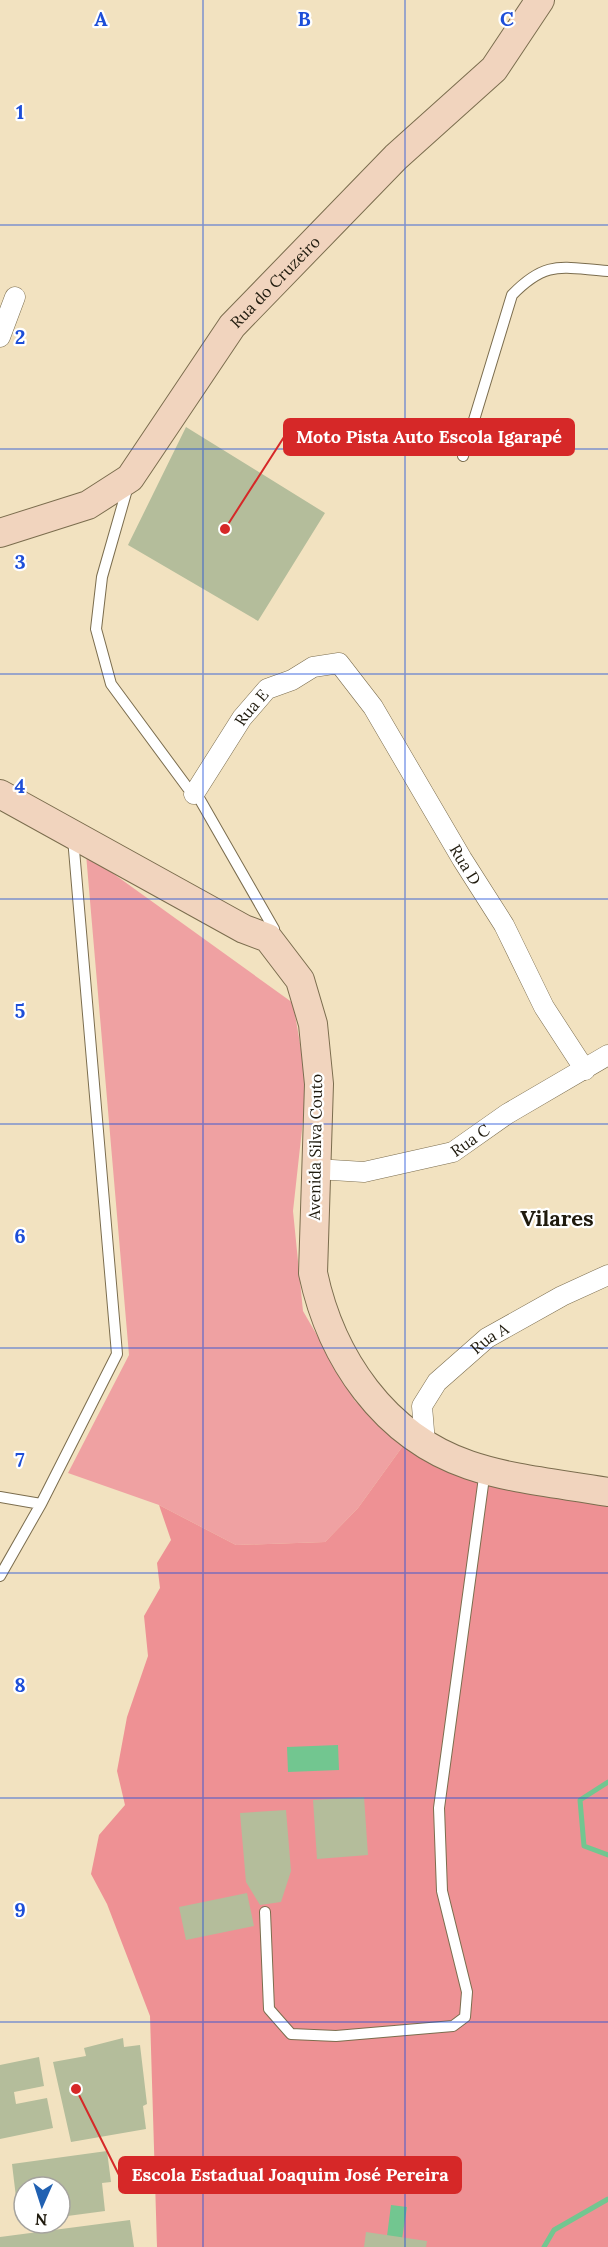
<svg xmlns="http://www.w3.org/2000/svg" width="608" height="2247" viewBox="0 0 608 2247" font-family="Lora,serif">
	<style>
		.green { fill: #efa1a2 }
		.forest { fill: #ee9194 }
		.water { fill: #72c690 }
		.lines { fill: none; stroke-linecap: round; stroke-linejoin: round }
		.stream { stroke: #72c690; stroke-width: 5 }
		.building { fill: #b4bd9b }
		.lane-casing { stroke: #7b6d4e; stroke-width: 12 }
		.street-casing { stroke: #7b6d4e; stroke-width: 21 }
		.secondary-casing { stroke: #7b6d4e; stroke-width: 30 }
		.lane { stroke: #fff; stroke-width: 10 }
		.street { stroke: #fff; stroke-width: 20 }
		.secondary { stroke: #f1d4be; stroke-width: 28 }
		.grid { fill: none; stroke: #1d4ed8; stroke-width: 1.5; stroke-opacity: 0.55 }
		.labels { text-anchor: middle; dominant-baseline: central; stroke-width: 4.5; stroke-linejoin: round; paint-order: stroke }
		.street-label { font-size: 16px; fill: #1f1a0d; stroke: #fff }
		.district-label { font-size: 22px; font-weight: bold; fill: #1f1a0d; stroke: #fff }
		.grid-label { font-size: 20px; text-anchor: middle; font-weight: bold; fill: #1d4ed8; stroke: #fff; stroke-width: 4.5; stroke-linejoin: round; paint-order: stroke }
		.leader { fill: none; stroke: #d62828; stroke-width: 2 }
		.callout-dot { fill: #d62828; stroke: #fff; stroke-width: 2 }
		.callout { fill: #d62828; stroke: #d62828; stroke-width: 2 }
		.callout-label { font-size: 18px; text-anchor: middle; font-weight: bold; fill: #fff }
	</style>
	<rect width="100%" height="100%" fill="#f2e2c0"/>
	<path class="green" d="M86,854L293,1003L307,1084L293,1211L303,1311L355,1401L405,1443L358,1508L325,1542L236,1545L159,1505L68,1473L129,1355Z"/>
	<path class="forest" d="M405,1443L608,1504V2247H157L150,2016L107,1904L91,1874L99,1835L125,1805L117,1771L127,1717L148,1656L144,1616L160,1588L157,1563L171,1540L159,1505L236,1545L325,1542L358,1508Z"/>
	<path class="water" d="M338,1745L339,1770L288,1772L287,1747Z
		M391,2205L407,2207L402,2239L387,2236Z"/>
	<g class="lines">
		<path class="stream" d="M608,1782L580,1800L584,1846L608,1855
			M544,2247L554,2230L608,2199"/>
	</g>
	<path class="building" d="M186,427L325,513L258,621L128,545Z
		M364,1797L368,1855L317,1859L313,1800Z
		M286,1810L291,1871L281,1902L260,1905L246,1882L240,1813Z
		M247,1893L254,1926L186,1940L179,1907Z
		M123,2038L124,2047L140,2045L147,2104L143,2106L146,2129L71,2142L53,2062L86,2056L84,2048Z
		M39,2057L44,2086L14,2092L16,2104L47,2098L53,2128L0,2139V2065Z
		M107,2151L111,2182L102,2183L105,2211L60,2217V2187H24V2222H19L12,2164Z
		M130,2220L134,2247H0V2237Z
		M366,2232L427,2241L426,2247H364Z"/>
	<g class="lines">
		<g class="lane-casing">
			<path id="lane" d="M463,456L512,295C547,259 562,268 608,271
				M128,486L102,577L96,629L111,684L187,787L199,798L274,929L270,935
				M0,1497L41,1504L117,1354L73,838
				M0,1576L41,1504
				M265,1912L269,2009L291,2034L336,2036L453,2026L465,2017L467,1992L442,1891L439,1808L485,1470"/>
		</g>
		<g class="street-casing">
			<g id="street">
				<path d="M0,337L15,297"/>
				<path id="s1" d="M194,794L242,718L267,689L292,680L313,667L339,663L373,707L462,859L504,925L544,1007L585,1070"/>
				<path id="s2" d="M316,1169L364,1172L453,1152L507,1114L608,1055"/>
				<path id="s3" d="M425,1443L422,1406L437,1382L487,1338L562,1296L608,1275"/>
			</g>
		</g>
		<g class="secondary-casing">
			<g id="secondary">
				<path id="s4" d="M0,533L88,505L130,478L232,326L396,157L494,69L540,0"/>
				<path d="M0,794L244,929L268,938L300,980L313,1024L319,1084L313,1273C331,1358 384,1436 469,1465C513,1480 563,1484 608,1492"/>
			</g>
		</g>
		<use href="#lane" class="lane"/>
		<use href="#street" class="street"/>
		<use href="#secondary" class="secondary"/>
	</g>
	<path class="grid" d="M203,0V2247M405,0V2247M0,225H608M0,449H608M0,674H608M0,899H608M0,1124H608M0,1348H608M0,1573H608M0,1798H608M0,2022H608"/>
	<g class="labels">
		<g class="street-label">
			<text stroke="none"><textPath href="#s4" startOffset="387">Rua do Cruzeiro</textPath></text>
			<text stroke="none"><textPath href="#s1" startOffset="104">Rua E</textPath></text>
			<text stroke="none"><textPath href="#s1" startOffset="444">Rua D</textPath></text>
			<text stroke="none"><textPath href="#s2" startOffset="160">Rua C</textPath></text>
			<text transform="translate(315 1147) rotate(-89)">Avenida Silva Couto</text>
			<text stroke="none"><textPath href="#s3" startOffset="134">Rua A</textPath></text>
		</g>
		<g class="district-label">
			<text x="557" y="1218">Vilares</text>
		</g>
	</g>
	<g class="grid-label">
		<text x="101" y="26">A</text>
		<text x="304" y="26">B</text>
		<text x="507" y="26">C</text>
		<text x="20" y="119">1</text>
		<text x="20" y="344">2</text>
		<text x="20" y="569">3</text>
		<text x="20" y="793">4</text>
		<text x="20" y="1018">5</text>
		<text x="20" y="1243">6</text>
		<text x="20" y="1467">7</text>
		<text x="20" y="1692">8</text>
		<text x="20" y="1917">9</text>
	</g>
	<path class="leader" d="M225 529L284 437M76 2089L119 2175"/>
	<g class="callout-dot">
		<circle cx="225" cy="529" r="6"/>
		<circle cx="76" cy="2089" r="6"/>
	</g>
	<g class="callout">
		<rect x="284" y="419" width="290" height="36" rx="6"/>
		<rect x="119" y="2157" width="342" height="36" rx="6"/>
	</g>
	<g class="callout-label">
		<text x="429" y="443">Moto Pista Auto Escola Igarapé</text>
		<text x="290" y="2181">Escola Estadual Joaquim José Pereira</text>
	</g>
	<g transform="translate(42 2205) rotate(183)"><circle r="28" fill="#ffffff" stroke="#a5a39e" stroke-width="1.5"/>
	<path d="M0-4.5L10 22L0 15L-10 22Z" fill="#2161b2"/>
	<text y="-9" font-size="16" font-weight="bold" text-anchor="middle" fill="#1f1a0d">N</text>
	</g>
</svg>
